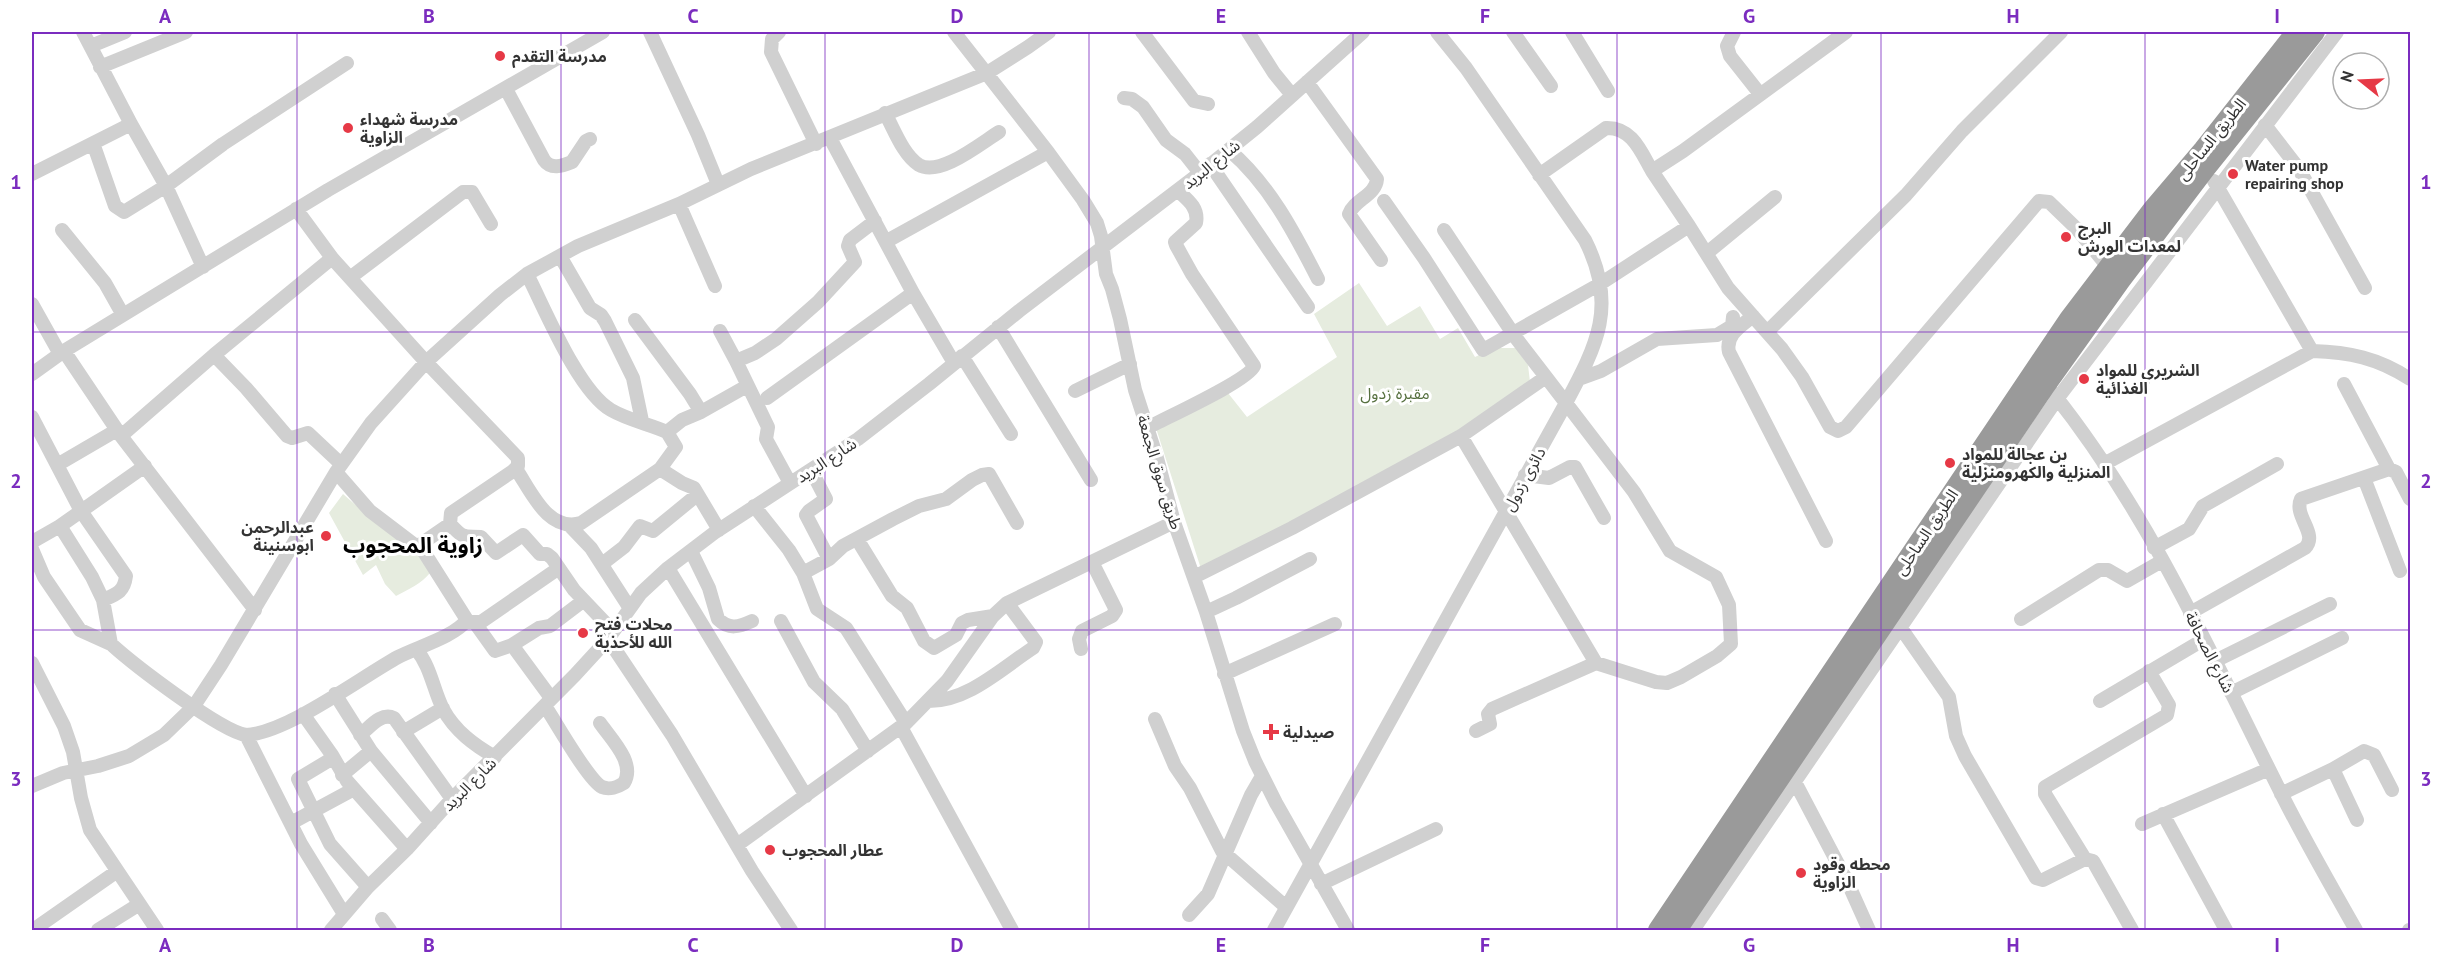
<svg xmlns="http://www.w3.org/2000/svg" width="2442" height="962" viewBox="0 0 2442 962" font-family="'PT Sans','Noto Sans Arabic',sans-serif">
	<style>
		.green { fill: #e6ecdf }
		.lines { fill: none; stroke-linecap: round; stroke-linejoin: round }
		.minor { stroke: #d0d0d0; stroke-width: 14 }
		.highway { stroke: #9a9a9a; stroke-width: 20 }
		.grid { fill: none; stroke: #7b2cbf; stroke-width: 1.5; stroke-opacity: 0.55 }
		.poi-dot { fill: #e63946; stroke: #fff; stroke-width: 2 }
		.labels { text-anchor: middle; dominant-baseline: central; stroke-width: 6; stroke-linejoin: round; paint-order: stroke }
		.poi-label { font-size: 16px; font-weight: bold; fill: #333; stroke: #fff; text-anchor: start }
		.street-label { font-size: 16px; fill: #333; stroke: #fff }
		.park-label { font-size: 16px; fill: #56703f; stroke: #fff }
		.district-label { font-size: 22px; font-weight: bold; fill: #000; stroke: #fff }
		.neatline { fill: none; stroke: #7b2cbf; stroke-width: 2 }
		.grid-label { font-size: 20px; text-anchor: middle; font-weight: bold; fill: #7b2cbf }
	</style>
	<rect width="100%" height="100%" fill="#fff"/>
	<path class="green" d="M1359,283L1387,326L1420,306L1440,339L1458,328L1475,357L1494,348H1516L1528,365L1530,382L1441,443L1201,569L1156,428L1228,393L1247,417L1337,357L1314,314Z
		M343,494L382,528L413,545L430,573C421,584 409,589 396,596L385,584L376,565L363,575L329,513Z"/>
	<g class="lines">
		<path class="minor" d="M83,32L131,124L166,186L203,267
			M650,32L698,135L718,184
			M779,32L772,39L771,52L816,144
			M954,32L1048,152L1083,200L1097,223L1101,236L1106,274L1112,289L1120,319L1135,390L1157,458L1174,522L1206,612L1243,731L1255,761L1276,803L1348,930
			M1142,32L1194,101L1208,104
			M1248,32L1274,73L1292,95
			M1513,32L1551,86
			M1572,32L1608,91
			M1734,32L1727,46L1730,56L1760,94
			M91,46L125,32
			M100,67L186,32
			M1307,82L1377,179C1376,195 1354,200 1349,214L1381,260
			M506,89L544,160C551,170 562,166 572,162L586,141L590,139
			M1124,98L1132,99L1143,107L1166,140L1185,154L1200,173
			M885,113C894,129 903,155 919,165C940,177 981,143 999,132
			M2265,125L2299,169L2365,288
			M830,138L913,293L954,363
			M93,143L115,206L124,212L166,186L223,144L347,63
			M1229,150C1269,184 1294,232 1318,279
			M1210,164L1308,307
			M32,174L131,124
			M1539,175L1606,128C1632,127 1641,152 1652,171
			M2214,181L2312,351
			M1384,201L1424,258L1483,350L1600,284L1689,226L1728,288L1782,349L1802,377L1830,427L1838,431L1846,427L2039,201L2049,202L2077,229L2109,268
			M679,204L715,286
			M296,209L332,258
			M1689,226L1652,171L1683,151L1846,32
			M62,230L105,283L123,315
			M1444,230L1516,338L1546,377
			M887,241L1048,152
			M1707,253L1775,197
			M560,256L590,308L601,315L605,321L633,378L642,421
			M527,274C545,309 578,391 611,410C628,420 649,424 667,432
			M351,277L463,192H472L491,224
			M32,304L60,354
			M1753,316C1741,326 1725,335 1729,352L1826,541
			M635,320L690,394L701,412
			M998,327L1091,480
			M720,331L736,361
			M1768,331L1906,195L1962,131L2061,32
			M64,351L121,436L255,610
			M214,355L246,388L287,436L292,438L308,433L341,464
			M962,356L1011,434
			M32,374L64,351L328,190L603,32
			M1579,379L1601,371L1657,339L1717,335L1732,326L1733,317
			M2344,384L2389,469
			M1075,391L1130,364
			M2053,393C2149,513 2213,658 2282,795C2305,841 2331,886 2356,930
			M767,398L913,293
			M32,417L81,511L126,576C124,592 117,594 103,600
			M1147,428C1165,418 1248,381 1254,366L1192,274L1176,245L1175,242L1196,223C1199,208 1188,200 1178,191
			M121,436L214,355L332,258L426,362L518,458V466L513,471L451,513L450,524L418,546
			M2104,464L2312,351C2349,352 2378,358 2410,379
			M57,465L117,430
			M516,469C531,491 548,533 581,523L660,469
			M811,470L826,499L809,511L806,515L829,559
			M1525,475L1549,478L1570,467H1575L1604,518
			M2364,478L2400,571
			M790,483L766,439L768,427L736,361L755,353L776,339L818,302L855,262L848,246L850,240L875,221
			M754,506L789,550L803,573L817,609L846,628L906,723
			M450,524C464,539 462,536 481,537L496,553L523,535L540,554H547L552,558L574,590L613,631
			M569,525L591,548L629,607
			M60,526L145,466
			M719,530L694,488L682,483L660,469L676,447L667,432L682,420L701,412L747,386
			M857,539L892,596L907,608L924,641L934,648L956,635L962,623L968,620L993,616
			M32,542L60,526L92,577L103,600L111,644C133,664 220,731 246,735L301,844L344,914
			M2154,548L2189,529L2203,506L2277,464
			M32,549L44,577L80,630L111,644
			M691,551L709,588L718,619C729,630 739,627 752,621
			M602,564L624,547L640,526L653,531L697,495
			M668,568L806,796
			M803,573L829,559L843,546L893,519L919,506L946,499L972,480L982,475L989,474L1017,523
			M1194,577L1292,528L1461,436L1546,377L1634,492L1670,551L1716,577L1729,605L1731,644L1717,656L1681,677L1667,683L1656,682L1596,663L1461,436
			M1206,612L1236,598L1310,559
			M2190,613L2305,548C2319,534 2293,516 2301,499L2389,469L2396,472L2410,499
			M2021,619L2099,570H2108L2127,581L2162,561
			M781,621L814,682L842,709L868,751
			M1896,621L1949,697L1956,736L1965,756L2036,878L2043,880L2085,859
			M467,622H481L559,568
			M475,623L495,651L512,645L551,698
			M608,639L672,735L752,871L791,930
			M512,645L539,628L550,626L583,601
			M416,649C431,667 433,689 443,709C455,731 474,745 495,757
			M1081,649L1079,639L1082,631L1112,616L1116,610L1092,562
			M2215,661L2330,604
			M32,663L64,726L73,752L81,798L90,830L157,930
			M1224,674L1335,624
			M2231,693L2342,638
			M335,694L371,751L431,823
			M929,701C968,701 1001,669 1033,648L1036,642L1007,603
			M2100,701L2203,640
			M545,706C556,722 588,780 602,787C609,790 618,787 624,783C636,763 611,739 600,723
			M303,714L332,755L347,781L407,849
			M1155,719L1175,766L1190,788L1222,851L1286,907
			M901,727L1012,930
			M1476,731L1490,724L1488,714L1492,709L1596,663
			M403,732L443,708
			M246,735C287,733 360,678 398,657C417,647 454,637 467,620L424,552L370,511L336,472
			M360,735C370,727 381,712 394,718L452,799
			M333,758L298,779L330,844L368,887
			M2333,769L2357,820
			M342,775L371,751
			M1795,782L1847,881L1869,930
			M32,786L63,773L98,766L129,756L164,735L194,706L221,665L336,472L371,423L426,362L500,295L527,274L578,246L679,204L751,169L987,73L1028,47L1049,32
			M2281,794L2333,769L2364,751L2374,755L2392,790
			M2163,814L2226,930
			M291,823L354,789
			M2142,824L2269,769
			M737,845L906,723L947,681L993,616L1007,603L1174,522
			M1321,884L1436,829
			M1189,915L1208,894L1251,795L1262,776
			M382,919L390,930
			M33,930L116,872
			M98,930L138,905
			M331,930L368,887L407,849L452,799L575,675L608,639L641,593L668,568L714,533L858,439L929,384L1019,311L1200,173L1257,127L1363,32
			M1274,930L1566,403C1597,345 1618,305 1585,240L1466,68L1437,32
			M1693,930L2057,399L2337,32
			M2132,930L2093,861L2085,859L2045,794V787L2167,715L2169,705L2149,671
			M2409,930H2410"/>
		<path class="highway" d="M1658,930L2069,319L2152,210L2203,150L2296,32
			M1677,930L2046,385L2121,280L2206,168L2315,32"/>
	</g>
	<path class="grid" d="M297,32V930M561,32V930M825,32V930M1089,32V930M1353,32V930M1617,32V930M1881,32V930M2145,32V930M32,332H2410M32,630H2410"/>
	<g class="poi-dot">
		<circle cx="500" cy="56" r="6"/>
		<circle cx="348" cy="128" r="6"/>
		<circle cx="2233" cy="174" r="6"/>
		<circle cx="2066" cy="237" r="6"/>
		<circle cx="2084" cy="379" r="6"/>
		<circle cx="1950" cy="463" r="6"/>
		<circle cx="326" cy="536" r="6"/>
		<circle cx="583" cy="633" r="6"/>
		<path d="M1268 723h6v6h6v6h-6v6h-6v-6h-6v-6h6z"/>
		<circle cx="770" cy="850" r="6"/>
		<circle cx="1801" cy="873" r="6"/>
	</g>
	<g class="labels">
		<g class="poi-label">
			<text x="512" y="56">مدرسة التقدم</text>
			<text x="360" y="119">مدرسة شهداء<tspan x="360" dy="18">الزاوية</tspan></text>
			<text x="2245" y="165">Water pump<tspan x="2245" dy="18">repairing shop</tspan></text>
			<text x="2078" y="228">البرج<tspan x="2078" dy="18">لمعدات الورش</tspan></text>
			<text x="2096" y="370">الشريري للمواد<tspan x="2096" dy="18">الغذائية</tspan></text>
			<text x="1962" y="454">بن عجالة للمواد<tspan x="1962" dy="18">المنزلية والكهرومنزلية</tspan></text>
			<text x="314" y="527" text-anchor="end">عبدالرحمن<tspan x="314" dy="18">ابوسنينة</tspan></text>
			<text x="595" y="624">محلات فتح<tspan x="595" dy="18">الله للأحذية</tspan></text>
			<text x="1283" y="732">صيدلية</text>
			<text x="782" y="850">عطار المحجوب</text>
			<text x="1813" y="864">محطه وقود<tspan x="1813" dy="18">الزاوية</tspan></text>
		</g>
		<g class="street-label">
			<text transform="translate(2211 139) rotate(-51)">الطريق الساحلى</text>
			<text transform="translate(1211 164) rotate(-39)">شارع البريد</text>
			<text transform="translate(826 460) rotate(-33)">شارع البريد</text>
			<text transform="translate(1160 472) rotate(73)">طريق سوق الجمعة</text>
			<text transform="translate(1524 479) rotate(-61)">دائرى زدول</text>
			<text transform="translate(1926 532) rotate(-56)">الطريق الساحلى</text>
			<text transform="translate(2210 652) rotate(63)">شارع الصحافة</text>
			<text transform="translate(469 784) rotate(-45)">شارع البريد</text>
		</g>
		<g class="park-label">
			<text x="1395" y="393">مقبرة زدول</text>
		</g>
		<g class="district-label">
			<text x="413" y="545">زاوية المحجوب</text>
		</g>
	</g>
	<rect width="2442" height="962" fill="none" stroke="#ffffff" stroke-width="66"/>
	<g transform="translate(2361 81) rotate(288)"><circle r="28" fill="#ffffff" stroke="#adadad" stroke-width="1.5"/>
	<path d="M0-4.5L10 22L0 15L-10 22Z" fill="#e63946"/>
	<text y="-9" font-size="16" font-weight="bold" text-anchor="middle" fill="#333333">N</text>
	</g>
	<rect x="33" y="33" width="2376" height="896" class="neatline"/>
	<g class="grid-label">
		<text x="165" y="23">A</text>
		<text x="429" y="23">B</text>
		<text x="693" y="23">C</text>
		<text x="957" y="23">D</text>
		<text x="1221" y="23">E</text>
		<text x="1485" y="23">F</text>
		<text x="1749" y="23">G</text>
		<text x="2013" y="23">H</text>
		<text x="2277" y="23">I</text>
		<text x="16" y="189">1</text>
		<text x="2426" y="189">1</text>
		<text x="16" y="488">2</text>
		<text x="2426" y="488">2</text>
		<text x="16" y="786">3</text>
		<text x="2426" y="786">3</text>
		<text x="165" y="952">A</text>
		<text x="429" y="952">B</text>
		<text x="693" y="952">C</text>
		<text x="957" y="952">D</text>
		<text x="1221" y="952">E</text>
		<text x="1485" y="952">F</text>
		<text x="1749" y="952">G</text>
		<text x="2013" y="952">H</text>
		<text x="2277" y="952">I</text>
	</g>
</svg>
